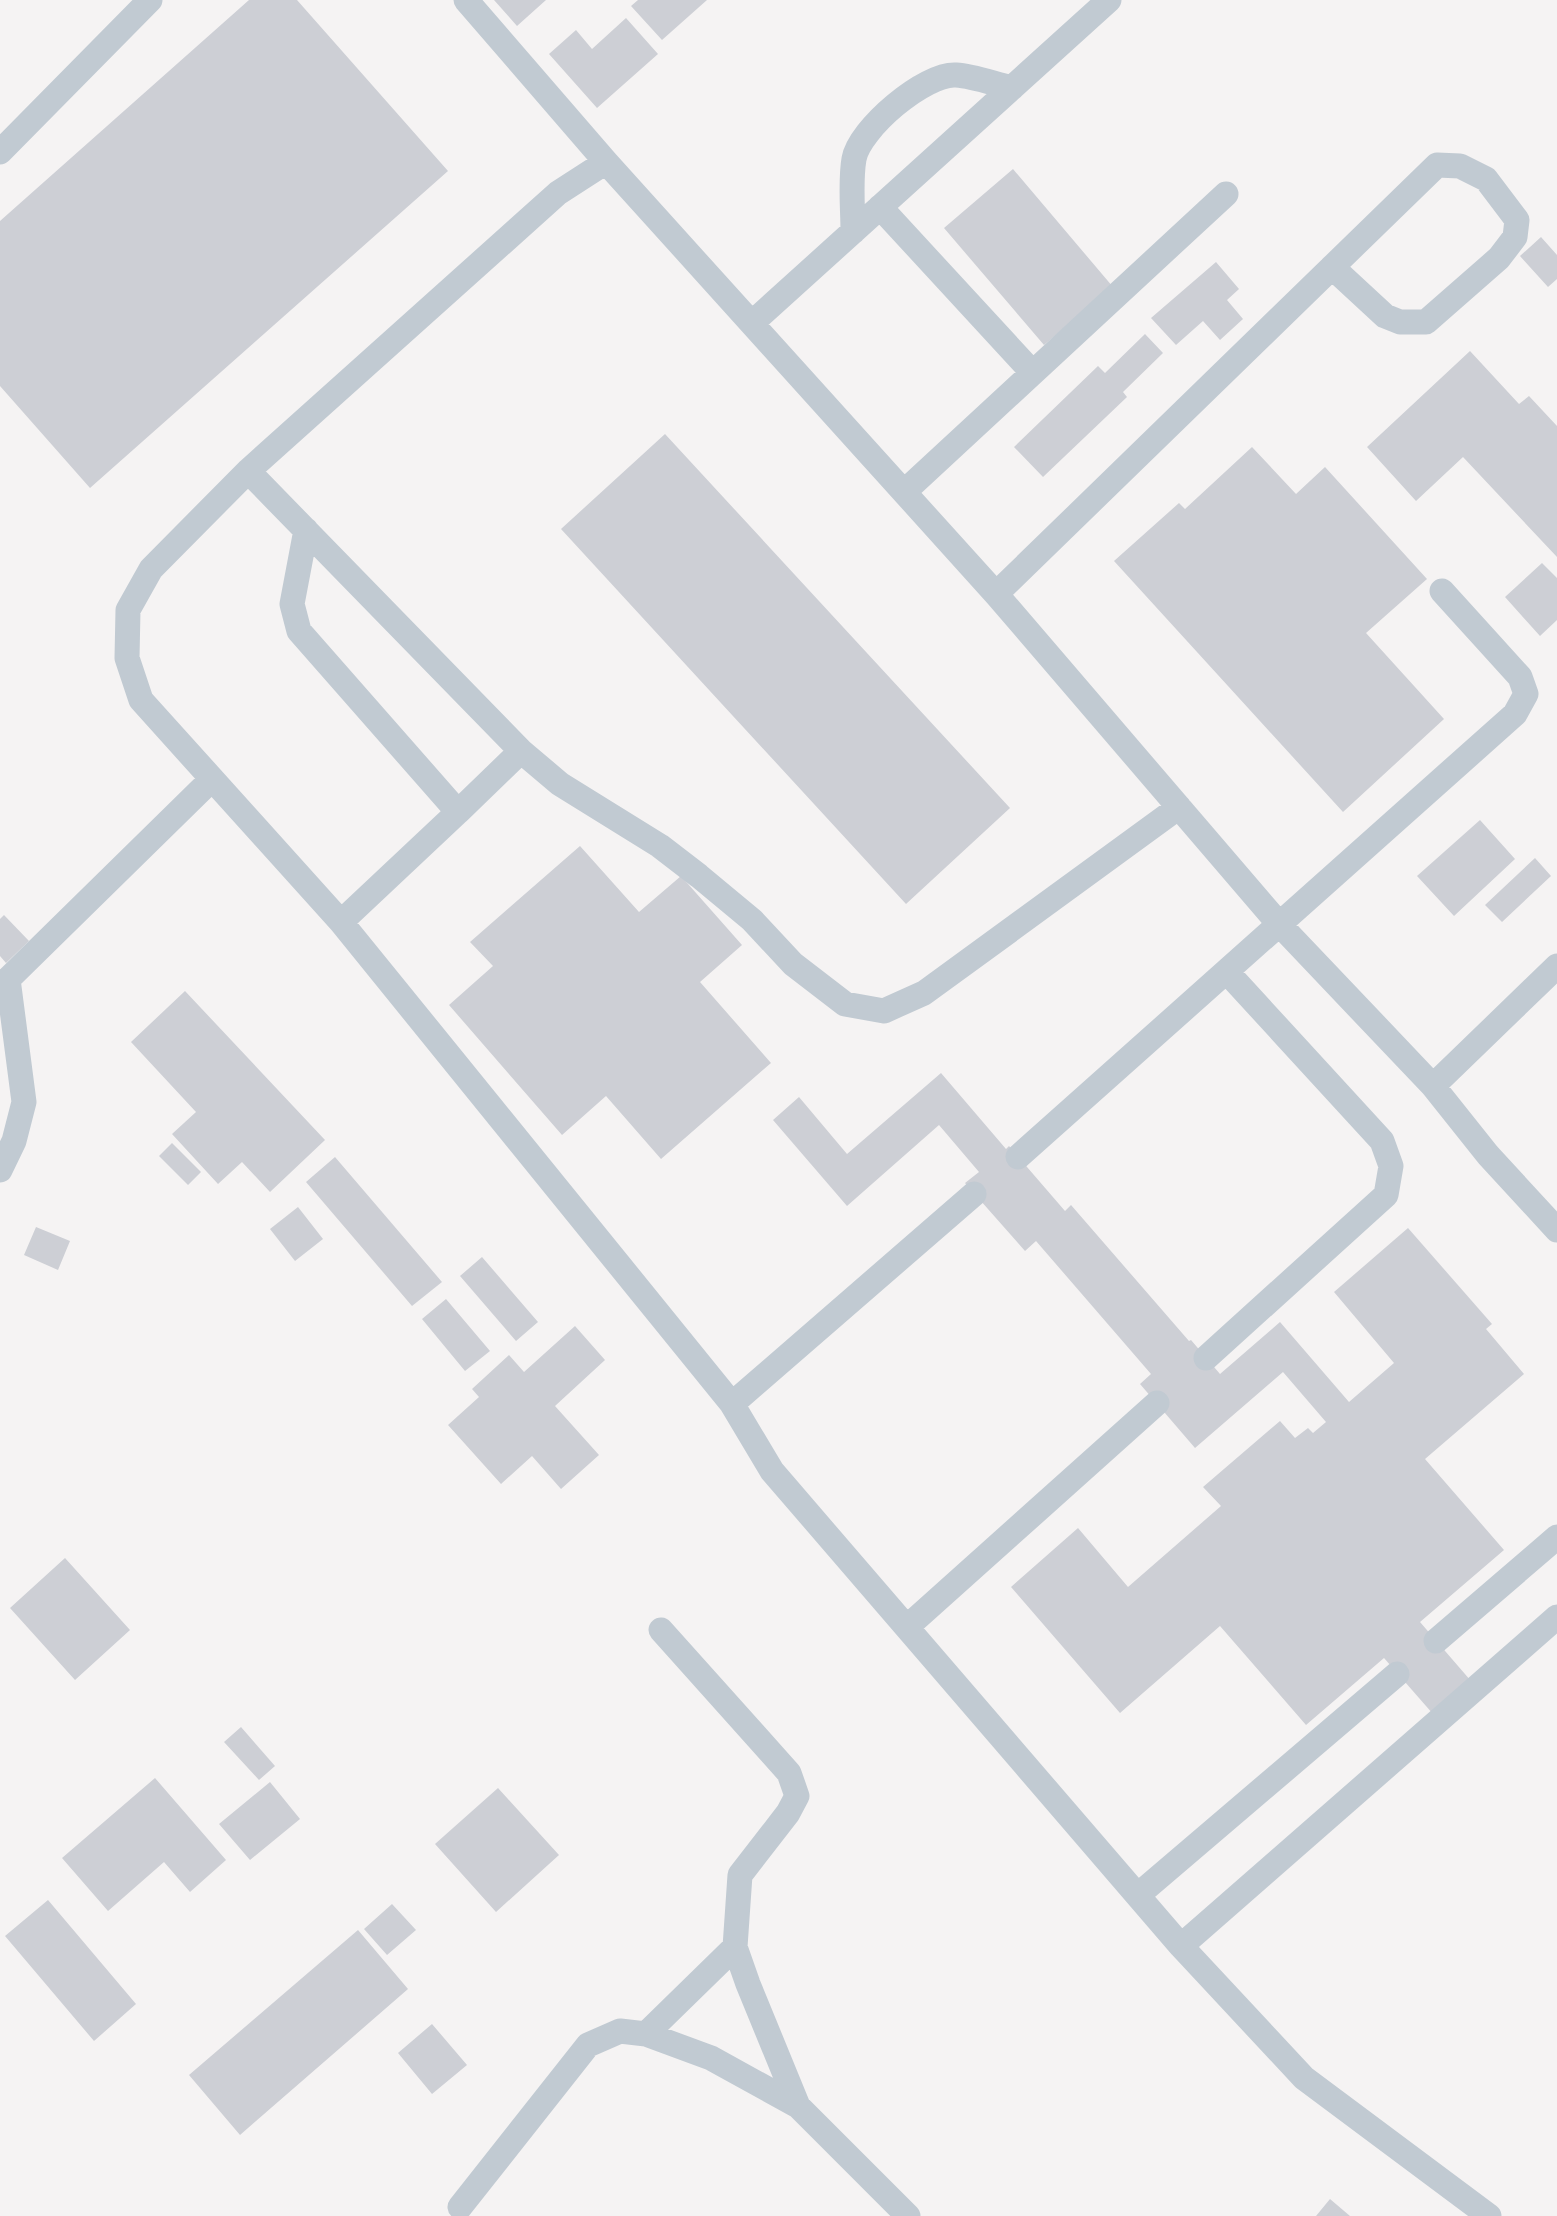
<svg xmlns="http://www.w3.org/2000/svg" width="1557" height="2216" viewBox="0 0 1557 2216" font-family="Mulish,sans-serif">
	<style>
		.building { fill: #cdcfd5 }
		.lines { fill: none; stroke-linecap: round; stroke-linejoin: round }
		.lane { stroke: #c1cad2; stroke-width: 25 }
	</style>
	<rect width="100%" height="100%" fill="#f5f3f3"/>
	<path class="building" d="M249,0H297L448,171L90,488L0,386V221Z
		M494,0H546L517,26Z
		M638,0H707L662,40L631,6Z
		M626,18L658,54L597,108L549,54L576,30L592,49Z
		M1013,169L1113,287L1044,345L944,228Z
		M1541,237L1557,255V279L1548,287L1520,256Z
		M1216,262L1239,289L1227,300L1243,319L1220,340L1203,321L1176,345L1151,318Z
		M1145,334L1163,353L1123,392L1127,397L1043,477L1014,447L1098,366L1105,373Z
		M1470,351L1519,404L1529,396L1557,426V557L1463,457L1416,501L1367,447Z
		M665,434L1010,808L906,904L561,529Z
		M1252,447L1296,494L1325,467L1427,579L1366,633L1444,719L1343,812L1114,561L1179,503L1185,509Z
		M1542,563L1557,578V620L1540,636L1505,597Z
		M1480,820L1515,859L1454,916L1417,876Z
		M580,846L639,912L681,876L742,945L700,982L771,1063L661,1159L606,1096L562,1135L449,1005L493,966L470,942Z
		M1535,858L1551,876L1502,922L1485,905Z
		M4,915L29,941L6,963L0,956V919Z
		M185,991L325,1140L270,1192L242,1162L218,1184L172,1134L196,1112L131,1042Z
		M941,1073L1006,1149L1009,1146L1065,1211L1071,1205L1189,1341L1191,1340L1220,1374L1280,1322L1349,1402L1394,1363L1334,1292L1408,1228L1492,1324L1486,1329L1524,1374L1425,1459L1504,1550L1420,1622L1471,1681L1433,1714L1384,1658L1306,1725L1220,1626L1120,1713L1011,1587L1078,1528L1128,1587L1221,1506L1203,1487L1280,1421L1295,1438L1308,1428L1313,1433L1326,1422L1283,1372L1195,1448L1140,1384L1151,1374L1036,1241L1025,1251L965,1183L979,1172L939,1125L847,1206L773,1120L799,1097L847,1154Z
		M172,1143L201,1172L188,1185L159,1156Z
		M335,1157L442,1282L412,1306L306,1182Z
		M298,1207L323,1239L295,1261L270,1229Z
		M36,1227L70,1241L58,1270L24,1255Z
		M482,1257L538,1322L516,1341L460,1276Z
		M446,1299L490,1351L465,1371L422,1319Z
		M575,1326L605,1360L555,1406L599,1455L561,1489L532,1456L501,1484L448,1425L479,1397L472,1389L509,1355L524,1372Z
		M65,1558L130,1630L75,1680L10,1608Z
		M241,1727L275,1766L259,1780L224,1742Z
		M155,1778L226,1860L190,1892L164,1862L108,1911L62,1858Z
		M270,1782L300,1819L250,1860L219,1824Z
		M498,1788L559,1855L496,1912L435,1844Z
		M48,1900L136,2004L94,2041L5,1936Z
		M392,1904L416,1930L387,1955L364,1929Z
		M358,1930L408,1989L240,2135L189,2075Z
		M432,2024L467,2065L432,2094L398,2053Z
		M1330,2199L1350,2216H1316Z"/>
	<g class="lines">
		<path class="lane" d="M466,0L606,162L996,594L1280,925L1433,1086L1488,1155L1557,1230
			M0,152L150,0
			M606,162L558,193L248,471L151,569L128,610L127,658L141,700L341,922L732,1404L772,1471L1181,1946L1304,2078L1489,2216
			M880,207L1032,372
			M853,232C853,209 850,182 854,159C859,129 925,73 956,75C974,76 994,84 1012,88
			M752,323L1109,0
			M248,471L521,751L560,784L660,846L699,876L752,920L793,964L845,1004L884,1011L924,993L1179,807
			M904,492L1226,194
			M306,530L292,604L299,631L458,812L341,922
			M996,594L1437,165L1460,166L1486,179L1517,220L1515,237L1499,258L1426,322H1400L1385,316L1332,267
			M458,812L521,751
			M0,987L212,779
			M1433,1086L1557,966
			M1018,1157L1515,714L1526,694L1520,677L1442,591
			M0,1170L14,1141L24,1102L8,979
			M1206,1358L1386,1195L1391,1166L1382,1141L1227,972
			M732,1404L974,1194
			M907,1627L1157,1403
			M661,1630L789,1773L797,1796L788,1813L740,1875L735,1947
			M1436,1641L1557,1537
			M1138,1895L1397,1674
			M1181,1946L1557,1617
			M646,2034L735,1947L748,1984L798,2106
			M460,2207L588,2045L620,2031L646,2034L711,2058L798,2106L908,2216"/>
	</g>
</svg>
